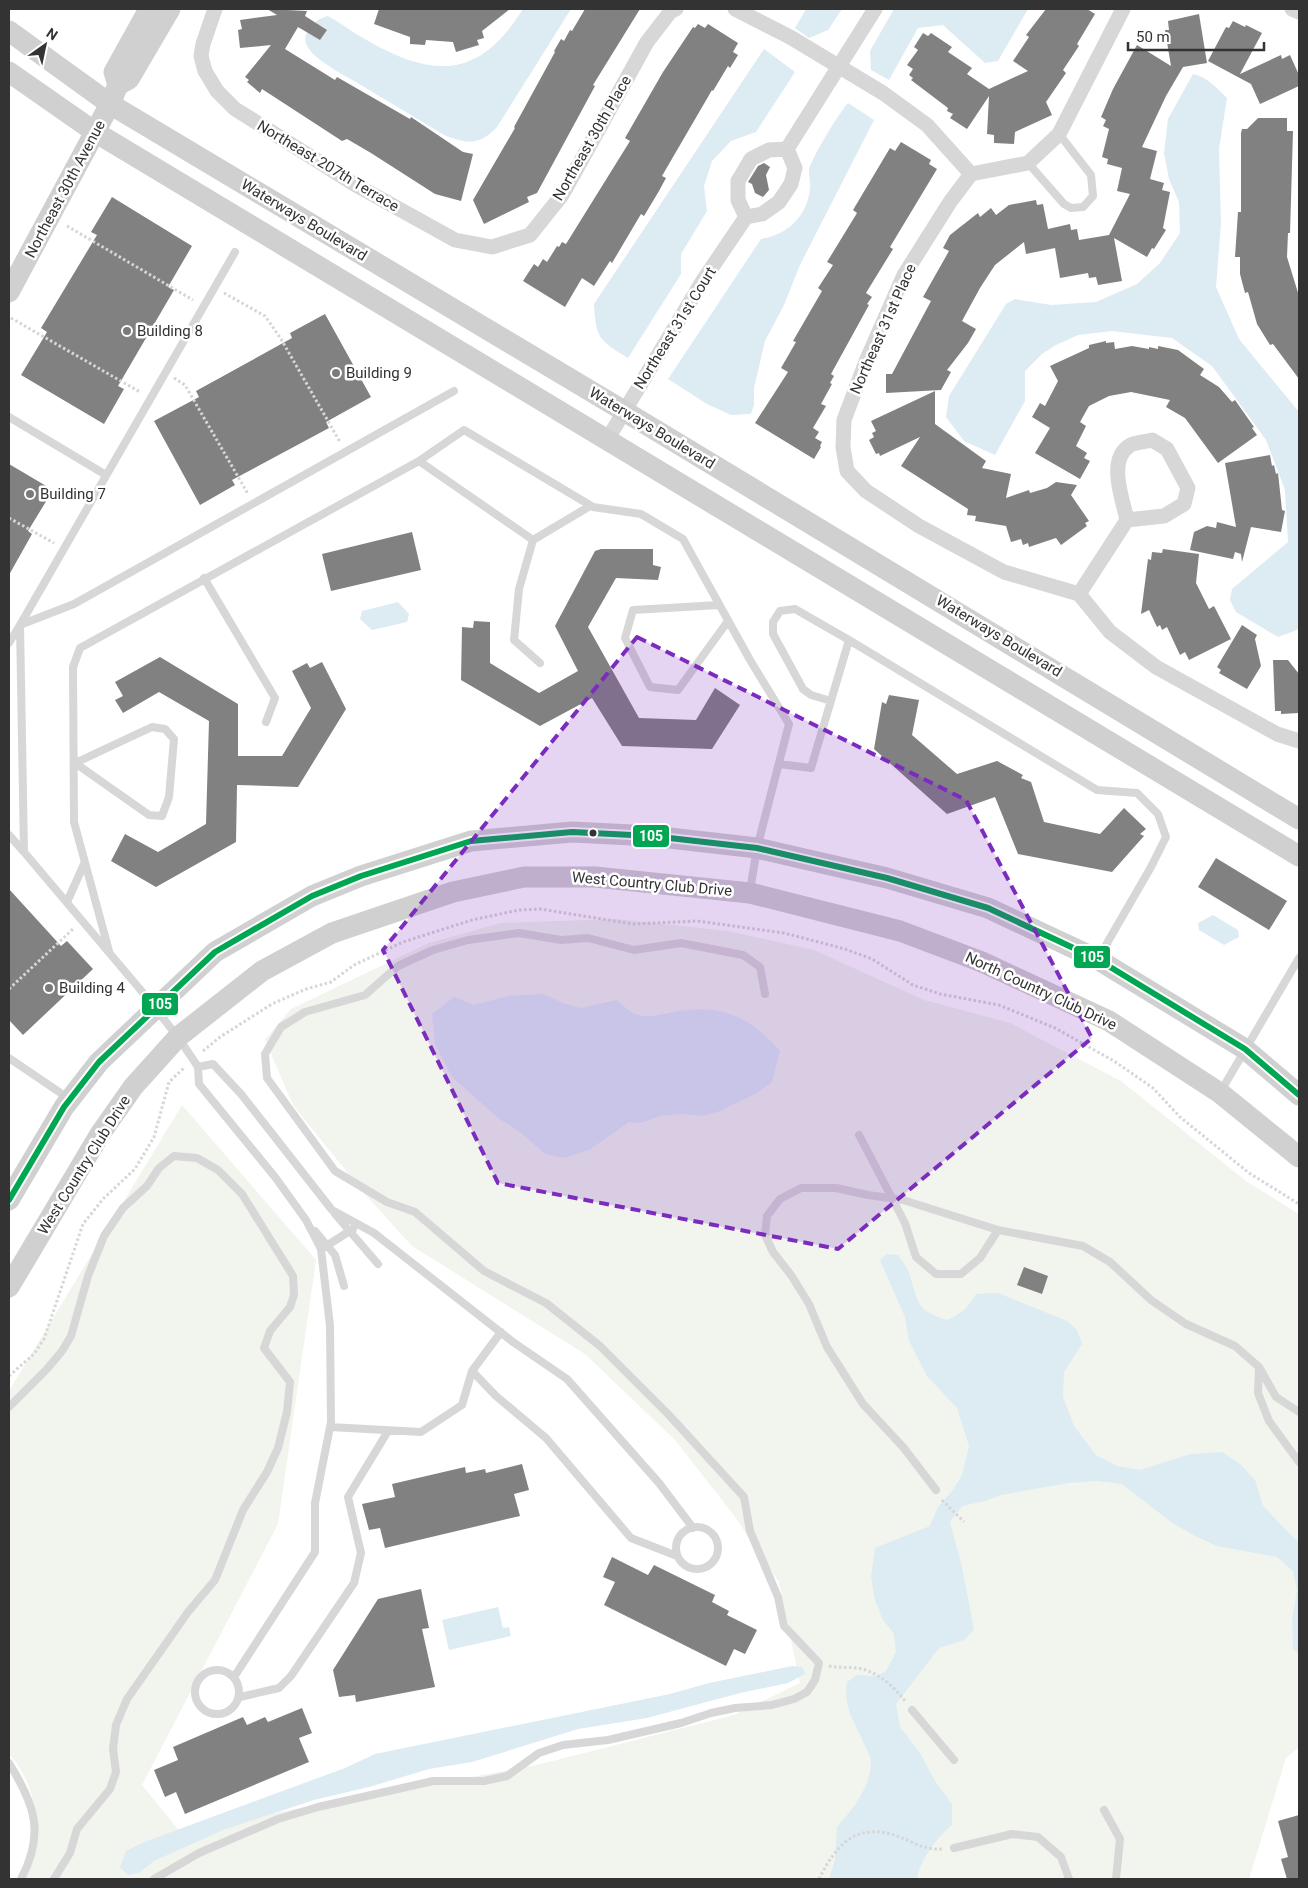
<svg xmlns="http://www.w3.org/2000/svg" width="1308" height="1888" viewBox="0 0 1308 1888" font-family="Roboto,sans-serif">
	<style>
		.green { fill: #f1f5ed }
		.water { fill: #ddebf3 }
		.building { fill: #818181 }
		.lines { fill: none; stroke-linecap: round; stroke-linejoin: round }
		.path { stroke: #d6d6d6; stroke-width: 3; stroke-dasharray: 2.5 2.5; stroke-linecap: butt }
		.lane { stroke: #d7d7d7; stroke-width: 8 }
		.street { stroke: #d7d7d7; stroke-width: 15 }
		.secondary { stroke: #d0d0d0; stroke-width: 21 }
		.bus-1-casing { stroke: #fff; stroke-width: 10 }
		.bus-1 { stroke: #00a651; stroke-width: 6 }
		.marked { fill: #7b2cbf; fill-opacity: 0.2; stroke: #7b2cbf; stroke-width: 4; stroke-dasharray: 10 6; stroke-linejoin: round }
		.poi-dot { fill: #7a7a7a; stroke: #fff; stroke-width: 2 }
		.bus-dot { fill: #333; stroke: #fff; stroke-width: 2 }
		.labels { text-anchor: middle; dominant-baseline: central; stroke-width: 5; stroke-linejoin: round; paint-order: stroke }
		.street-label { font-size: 15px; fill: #333; stroke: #fff }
		.poi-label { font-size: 15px; fill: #333; stroke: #fff; text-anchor: start }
		.line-badge { stroke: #fff; stroke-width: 2 }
		.badge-label { font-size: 14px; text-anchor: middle; font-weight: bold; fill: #fff }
	</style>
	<rect width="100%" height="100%" fill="#fff"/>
	<path class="green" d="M616,919L728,931L814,950L924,1000L1010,1023L1121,1081L1246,1181L1299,1214V1747L1286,1758L1249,1879H25C29,1867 35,1854 36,1841C39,1810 30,1777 9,1754V1391L182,1105L316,1260L278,1524L142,1785L181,1833L289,1810L537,1765L734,1715L800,1683L779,1582L733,1514L675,1440L585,1354L412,1246L363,1192L293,1105L265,1040L291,1009L429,943L501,923Z"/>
	<path class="water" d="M523,9H571L497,127C479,146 467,144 444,135C415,117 385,100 356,82C342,74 317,61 309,49C298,34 315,19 328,16C342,24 355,34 370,42C437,80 481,76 523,9Z
		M806,9H842L828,30L809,38L795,28Z
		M894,9H1028L998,61L985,63L943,25L918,28L889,80L871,70L870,51Z
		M764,49L795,72L756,132L731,141L712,161L704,186L707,211L681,254V274L628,358C599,340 596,339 594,304Z
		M1193,74C1207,77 1217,88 1227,98L1219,149L1221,224L1216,287L1239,339L1299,412V626L1297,630L1278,637L1236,612L1230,600L1232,589L1288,542L1285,490L1266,440L1212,366L1172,338L1112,331L1078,335L1056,345L1042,354L1025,371V401L995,455L964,441L946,417L949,396L1006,304L1015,299L1051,305L1096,302L1137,284L1160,263L1180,233L1179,202L1169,179L1164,153L1168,119Z
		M848,103L874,120L800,265L784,305L765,341L754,388V405L751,414L731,415L707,404L668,379L761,239C788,235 808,215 810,188C811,182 808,174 809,169C814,154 837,116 848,103Z
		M398,602L409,614L407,622L372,630L360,619L362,611Z
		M1213,915L1238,930L1239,937L1224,945L1199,930L1198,923Z
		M543,994L563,1003L581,1008L617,1000C622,1005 629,1011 635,1014C648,1019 661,1014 674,1012C721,1003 749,1016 780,1051L772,1082L757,1093L720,1111L703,1116L682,1114L659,1116L641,1123L629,1122L589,1150L564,1158L545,1154L520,1132L498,1118L452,1077L435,1044L432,1014L454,997L474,1005L508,996Z
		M887,1254L898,1255C902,1261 908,1268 910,1276C919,1304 916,1310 947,1320C961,1314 969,1307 976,1294L998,1293L1067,1321L1077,1330L1082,1344L1064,1372L1063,1397L1074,1426L1096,1455L1117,1466L1140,1470L1191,1454L1222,1452L1240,1464L1255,1480L1263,1506L1299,1543V1654L1293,1649L1292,1620L1297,1590L1293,1571L1277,1557L1217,1546L1195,1536L1171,1522L1122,1484L1096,1481L1068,1483L1001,1495L985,1501L962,1506L950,1522L962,1567L974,1630L964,1640L939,1648L896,1704L900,1727L920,1753L935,1781L952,1804V1825C937,1838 920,1859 917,1879H829L835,1860L837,1827C853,1809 870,1788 871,1762C871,1758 868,1752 866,1748C856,1724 843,1709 847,1682L857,1675L877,1676L886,1671L896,1652L894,1634L883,1620L875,1600L871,1577L875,1548L930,1526L938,1507L953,1490L962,1475L969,1446L957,1408L927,1376L909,1341L905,1317L880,1260Z
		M498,1607L503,1628L509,1627L511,1636L449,1650L442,1620Z
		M792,1666L802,1667L805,1674L788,1683L740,1693L647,1718L578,1729L472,1762L429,1769L369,1787L314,1800L223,1830L154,1861L139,1873L128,1875L120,1867L126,1851L147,1841L345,1768L375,1754L670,1694L709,1683Z"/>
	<path class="building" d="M267,9L307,11L305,16L327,30L320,40L298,27L285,49L335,80L337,77L410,119L411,117L463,152L473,154L461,201L435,194L371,153L347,139L342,141L262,89L260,93L247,82L249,80L245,77L271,45L240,48L238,30L242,29L240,20L277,15Z
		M379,9H510L482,31L484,38L477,40L479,45L456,52L453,42L426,40L425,45L410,44V37L374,24Z
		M585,9H640L593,85L595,86L537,193L527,197L529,202L484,224L473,200L515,128L514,127L555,52L554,51L561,39L564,41L570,30L572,31Z
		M1046,9H1087L1095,14L1077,44L1079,46L1063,70L1066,73L1046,102L1052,115L1015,132L1014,144L994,143V135L987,134L989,96L967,129L950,118L953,114L947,111L948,108L911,80L913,78L909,75L913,69L907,65L918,50L914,47L923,33L928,36L931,33L952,47L948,52L972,68L967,74L989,89L1028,71L1013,61L1029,37L1026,35Z
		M1199,14L1207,63L1183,67L1166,96L1142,147L1157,151L1150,179L1164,183L1162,190L1170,192L1163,228L1166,230L1154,249L1152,248L1147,257L1114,238L1122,281L1098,285L1096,277L1089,278L1088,273L1060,278L1055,248L1026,254L1024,242L995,265L980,288L962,321L976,329L968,343L947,370L951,372L941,390L886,393V374H892L931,301L923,297L949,251L943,248L950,235L978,213L980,217L991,208L996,215L1009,205L1036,200L1037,205L1043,204L1048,229L1070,224L1071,230L1077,229L1079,240L1109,235L1130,194L1117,191L1122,168L1107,164L1108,159L1102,157L1109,129L1103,126L1106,120L1101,117L1113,89L1137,45L1171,66L1165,30H1169L1168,21Z
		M1233,21L1245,27L1246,25L1262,33L1240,74L1281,55L1282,59L1290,55L1299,75V86L1260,104L1251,84L1208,61L1226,27L1229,28Z
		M698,24L705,28L708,24L738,43L733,52L738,55L730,68L728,66L713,91L712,90L662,176L666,178L659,191L644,216L641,214L612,263L610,261L594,286L582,278L565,307L523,281L534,264L538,267L543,259L547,262L557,246L559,247L562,242L566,244L630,141L625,138L663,72L693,27L695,28Z
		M1258,118H1287V131H1293L1290,233H1288L1287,257L1299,296V379L1273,344L1270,345L1257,324L1248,292L1245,293L1240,274V257H1235L1238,212H1241V133L1242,129H1247Z
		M901,142L931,160L929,164L937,169L890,247L893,249L866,293L872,297L867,304L869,305L831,374L834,376L830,383L832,384L821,404L826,406L813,428L819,432L815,438L822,442L820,446L821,447L814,459L755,423L788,372L781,368L796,342L793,341L822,291L818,288L833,265L827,262L857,213L853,210L890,148L895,151Z
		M764,163L770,167L766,175L769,190L763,197L755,193L752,184L748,182L758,166Z
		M112,197L192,246L168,287L174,290L118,386L124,389L104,424L21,375L47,332L41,328L97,235L91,232Z
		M325,314L371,397L326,422L329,428L232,480L235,485L200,505L154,421L199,397L196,391L292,338L290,333Z
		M1106,341V343L1114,342L1115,349L1132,346L1149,349V347L1158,349V346L1178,350L1204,369L1200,375L1219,387L1232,402L1235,400L1254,427L1252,428L1257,435L1218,463L1185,418L1166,407L1170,400L1131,392L1109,396L1089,406L1080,422L1086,426L1076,446L1087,453L1084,458L1090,461L1080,479L1035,453L1050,428L1032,417L1040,403L1045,406L1058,381L1050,366L1089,348V345Z
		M935,391V424L986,461L982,468L1011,474L1006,498L1029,490L1030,493L1047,488L1056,482L1077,485L1071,495L1089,521L1085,523L1087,526L1061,545L1056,538L1029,547L1028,543L1023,545L1021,539L1011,542L1006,526L975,521L976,516L967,515L968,509L901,466L920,437L880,456L879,453L876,454L869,440L874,437L872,433L876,431L871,421Z
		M1270,455L1272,466L1274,465L1276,474L1278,473L1282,510L1285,511L1281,532L1251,527L1242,562L1241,554L1235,552L1233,559L1190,550L1194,532L1207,526L1216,528L1217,522L1236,527L1225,463Z
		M9,464L53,490L28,531L32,534L9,575Z
		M412,532L421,570L331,591L322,554Z
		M601,549H653V565L661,567L658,580L616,578L588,627L639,718L696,720L715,688L740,705L712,749L622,746L592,698L540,726L461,680L462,627L473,628L474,621L490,622V663L539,693L578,671L555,626L595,551Z
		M1163,549L1199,554L1196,583L1209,609L1214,606L1231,639L1189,660L1185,652L1180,655L1167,627L1162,630L1160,625L1157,627L1149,610L1141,614L1148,559L1151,560L1152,552L1162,553Z
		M1242,625L1257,635L1255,639L1261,666L1247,689L1219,673L1221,670L1217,667Z
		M160,657L238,704V756H282L311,708L292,671L307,663L310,668L322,662L346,709L298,787L237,785L236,842L156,887L111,861L125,834L158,852L206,824L209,721L159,692L123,713L115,700L123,696L115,682Z
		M1273,660H1288L1299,674V713L1281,714V711H1275Z
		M889,695L919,700L912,735L957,774L997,761L1023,775L1021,778L1031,782L1044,822L1100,834L1124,808L1146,829L1140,834L1144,836L1112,872L1018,854L995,797L947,814L874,749L882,702L886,704Z
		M1216,858L1287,901L1269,930L1198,887Z
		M9,889L61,946L67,941L93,969L23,1035L9,1020Z
		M1024,1267L1048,1276L1042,1294L1017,1285Z
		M522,1464L529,1490L514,1494L520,1516L385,1548L380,1528L369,1530L362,1504L395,1497L392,1484L465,1467L466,1473L485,1469L486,1473Z
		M612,1557L648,1575L654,1565L715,1595L712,1602L729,1611L727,1615L757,1630L745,1654L734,1649L726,1666L604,1605L615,1582L603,1577Z
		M421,1589L429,1628L422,1629L435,1687L356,1702L355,1695L339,1697L333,1670L378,1599Z
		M302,1708L312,1733L299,1738L309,1762L185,1814L176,1792L165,1797L154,1770L178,1760L173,1747L243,1717L247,1725L265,1717L268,1722Z
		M1299,1815V1879H1287L1281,1859L1288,1857L1278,1821Z"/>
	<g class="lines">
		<path class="path" d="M67,226L193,300
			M224,293L265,316L281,339L340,442
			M11,318L140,392
			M174,378L185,385L248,494
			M9,518L54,543
			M9,989L73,929
			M203,1051L220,1037L272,1004L306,989L331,982L354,965L403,942L472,920L519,910L540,909L633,924L697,921L784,933L845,949L872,959L913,985L940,994L999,1005L1055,1028L1114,1061L1153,1088L1180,1117L1249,1173L1299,1204
			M9,1376L34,1354L44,1339L83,1224L104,1198L135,1169L154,1137L169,1082L185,1067
			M942,1500L964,1522
			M829,1666C839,1668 848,1667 857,1668C878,1671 894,1687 906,1702
			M819,1879C837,1843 857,1821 900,1837C917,1844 924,1850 944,1849"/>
		<path class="lane" d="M1028,163L1064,204L1071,208L1083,207L1093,196L1091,175L1059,134
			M9,417L106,475
			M419,461L533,540L590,506
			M533,540L519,589L514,640L540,663
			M204,578L275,698L266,722
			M719,605L633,610L625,638L650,687L678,690L728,621
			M9,643L20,625L74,604L454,391
			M831,701L811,695L803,689L773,634V622L780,611L795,609L849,640
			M152,727L165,729L174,739L169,797L162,816L149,815L75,763Z
			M779,764L811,768L849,640L1097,790L1137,793L1158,814L1166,837L1151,867L1099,957
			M9,835L24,852
			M67,902L84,864
			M109,951L74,822L73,667L80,648L419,461L464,430L593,507L641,514L683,539L750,660L789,724L757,848L750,891
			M9,1058L68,1098
			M198,1067L178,1037L139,988L24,852L20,625L235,252
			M1221,1091L1299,958
			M859,1135L905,1223L916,1257L936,1274H961L980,1258L998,1230
			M335,1214L378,1264
			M315,1231L335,1255L344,1286
			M323,1248L353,1229
			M1259,1369L1258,1393L1269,1421L1299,1462
			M472,1371L501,1332
			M9,1407L47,1369L62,1351L71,1336L88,1276L104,1236L123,1208L147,1186L159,1168L174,1156L197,1158L218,1170L242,1194L293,1276L294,1295L290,1307L270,1331L264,1348L290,1382L287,1412L278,1448L267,1472L243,1510L215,1580L188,1612L127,1699L116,1725L113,1749L116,1772L110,1789L77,1829L70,1853L54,1879
			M330,1427L421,1432L462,1405L472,1371L496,1396L546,1438L631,1538L677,1556
			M936,1490L903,1447L863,1404L827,1347L809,1304L791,1275L773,1252L765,1235L767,1216L780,1199L801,1188H836L868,1195L903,1200L998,1230L1083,1246L1110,1262L1151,1300L1186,1324L1235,1346L1259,1367L1276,1397L1299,1412
			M676 1548a21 21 0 1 1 42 0a21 21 0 1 1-42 0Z
			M195 1692a22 22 0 1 1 44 0a22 22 0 1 1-44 0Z
			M234,1677L315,1552V1503L331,1422L330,1326L321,1249L306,1220L275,1177L199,1084L198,1067L213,1064L241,1094L332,1210L374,1233L513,1342L567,1379L659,1483L693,1528
			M240,1697L279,1688L291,1676L354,1583L361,1553L348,1497L388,1431
			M912,1710L954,1760
			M9,1763C35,1805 45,1833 21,1879
			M1104,1810L1120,1839L1116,1879
			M954,1848L1012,1834L1038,1837L1061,1857L1069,1879
			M154,1879L199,1853L278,1819L318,1807L433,1781H484L507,1776L539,1753L563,1745L608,1740L681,1723L711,1713L735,1708L772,1705L794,1699L807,1692L815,1680L819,1663L784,1626L778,1597L750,1531L744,1497L668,1414L600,1346L546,1303L484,1271L415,1212L387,1202L335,1171L267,1078L265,1054L281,1027L305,1012L365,995L398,966L433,950L468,940L519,933L561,940L588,938L634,950L681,943L743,955L760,967L765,994"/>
		<path class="street" d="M215,9L203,44L201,56L205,71L217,91L235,109L354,184L455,240L492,247L530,235L562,195L647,42L671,11L676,9
			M735,9L790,37L883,93L927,125L971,174
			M1123,9L1059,134L1028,163L971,174L950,202L904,275L867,359L844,420L843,447L847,471L866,491L919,526L1004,572L1079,594L1110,632L1156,667L1277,734L1299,741
			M1292,9L1299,12
			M787,149L875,9
			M746,217L738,200V181L751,159L769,150L787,149
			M607,440L702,282L746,217L762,214L779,202L791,184L795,168L787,149
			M1152,440L1167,449L1188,488L1184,504L1164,516L1127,520C1123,500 1107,461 1129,446C1134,442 1146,442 1152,440Z
			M1079,594L1127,520"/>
		<path class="secondary" d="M9,31L110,104L624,411L1299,819
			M9,72L95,132L1299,856
			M118,85L114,72L149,9
			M9,292L110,104L118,85L129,79L170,9
			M9,1200L64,1107L99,1062L215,952L312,896L361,876L471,841L572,832L652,836L757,848L887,878L988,908L1097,959L1245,1049L1299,1095
			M9,1287L100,1134L133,1087L178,1037L262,971L332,933L453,892L524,877H595L750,893L900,931L982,962L1109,1021L1220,1093L1299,1157"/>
		<g class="bus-1-casing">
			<path id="bus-1" d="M9,1200L64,1107L99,1062L215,952L312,896L361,876L471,841L572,832L652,836L757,848L887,878L988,908L1097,959L1245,1049L1299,1095"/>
		</g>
		<use href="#bus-1" class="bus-1"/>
	</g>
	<path class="marked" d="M637,637L966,800L1092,1038L838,1249L498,1183L383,950Z"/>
	<g class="poi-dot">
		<circle cx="127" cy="331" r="5"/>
		<circle cx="336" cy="373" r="5"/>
		<circle cx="30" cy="494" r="5"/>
		<circle cx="49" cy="988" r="5"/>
	</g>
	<circle class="bus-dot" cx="593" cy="833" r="4.5"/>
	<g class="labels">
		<g class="street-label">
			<text transform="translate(592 138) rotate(-60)">Northeast 30th Place</text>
			<text transform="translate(328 166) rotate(31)">Northeast 207th Terrace</text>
			<text transform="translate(65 189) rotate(-62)">Northeast 30th Avenue</text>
			<text transform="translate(304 220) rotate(31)">Waterways Boulevard</text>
			<text transform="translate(675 328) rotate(-58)">Northeast 31st Court</text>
			<text transform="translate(883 329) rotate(-66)">Northeast 31st Place</text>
			<text transform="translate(652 428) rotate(31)">Waterways Boulevard</text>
			<text transform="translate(999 636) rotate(31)">Waterways Boulevard</text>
			<text transform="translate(652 884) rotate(5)">West Country Club Drive</text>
			<text transform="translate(1041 991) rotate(25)">North Country Club Drive</text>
			<text transform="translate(84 1165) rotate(-58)">West Country Club Drive</text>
		</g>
		<g class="poi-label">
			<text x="137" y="331">Building 8</text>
			<text x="346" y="373">Building 9</text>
			<text x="40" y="494">Building 7</text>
			<text x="59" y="988">Building 4</text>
		</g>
	</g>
	<g class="line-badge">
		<rect x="632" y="824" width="38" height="24" rx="5" fill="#00a651"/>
		<rect x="1073" y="945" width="38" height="24" rx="5" fill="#00a651"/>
		<rect x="141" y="992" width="38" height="24" rx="5" fill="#00a651"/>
	</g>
	<g class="badge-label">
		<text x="651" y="841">105</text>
		<text x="1092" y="962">105</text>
		<text x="160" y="1009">105</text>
	</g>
	<rect width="1308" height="1888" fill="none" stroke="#333333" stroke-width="20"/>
	<g transform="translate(45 45) rotate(33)" stroke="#ffffff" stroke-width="4" paint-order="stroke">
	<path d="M0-4L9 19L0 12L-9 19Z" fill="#333333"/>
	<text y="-8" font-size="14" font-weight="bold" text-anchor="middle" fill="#333333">N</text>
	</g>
	<path d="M1128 42v8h136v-8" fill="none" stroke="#333333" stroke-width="2.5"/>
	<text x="1136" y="42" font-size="15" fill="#333333" stroke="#ffffff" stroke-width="4" paint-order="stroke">50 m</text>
</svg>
